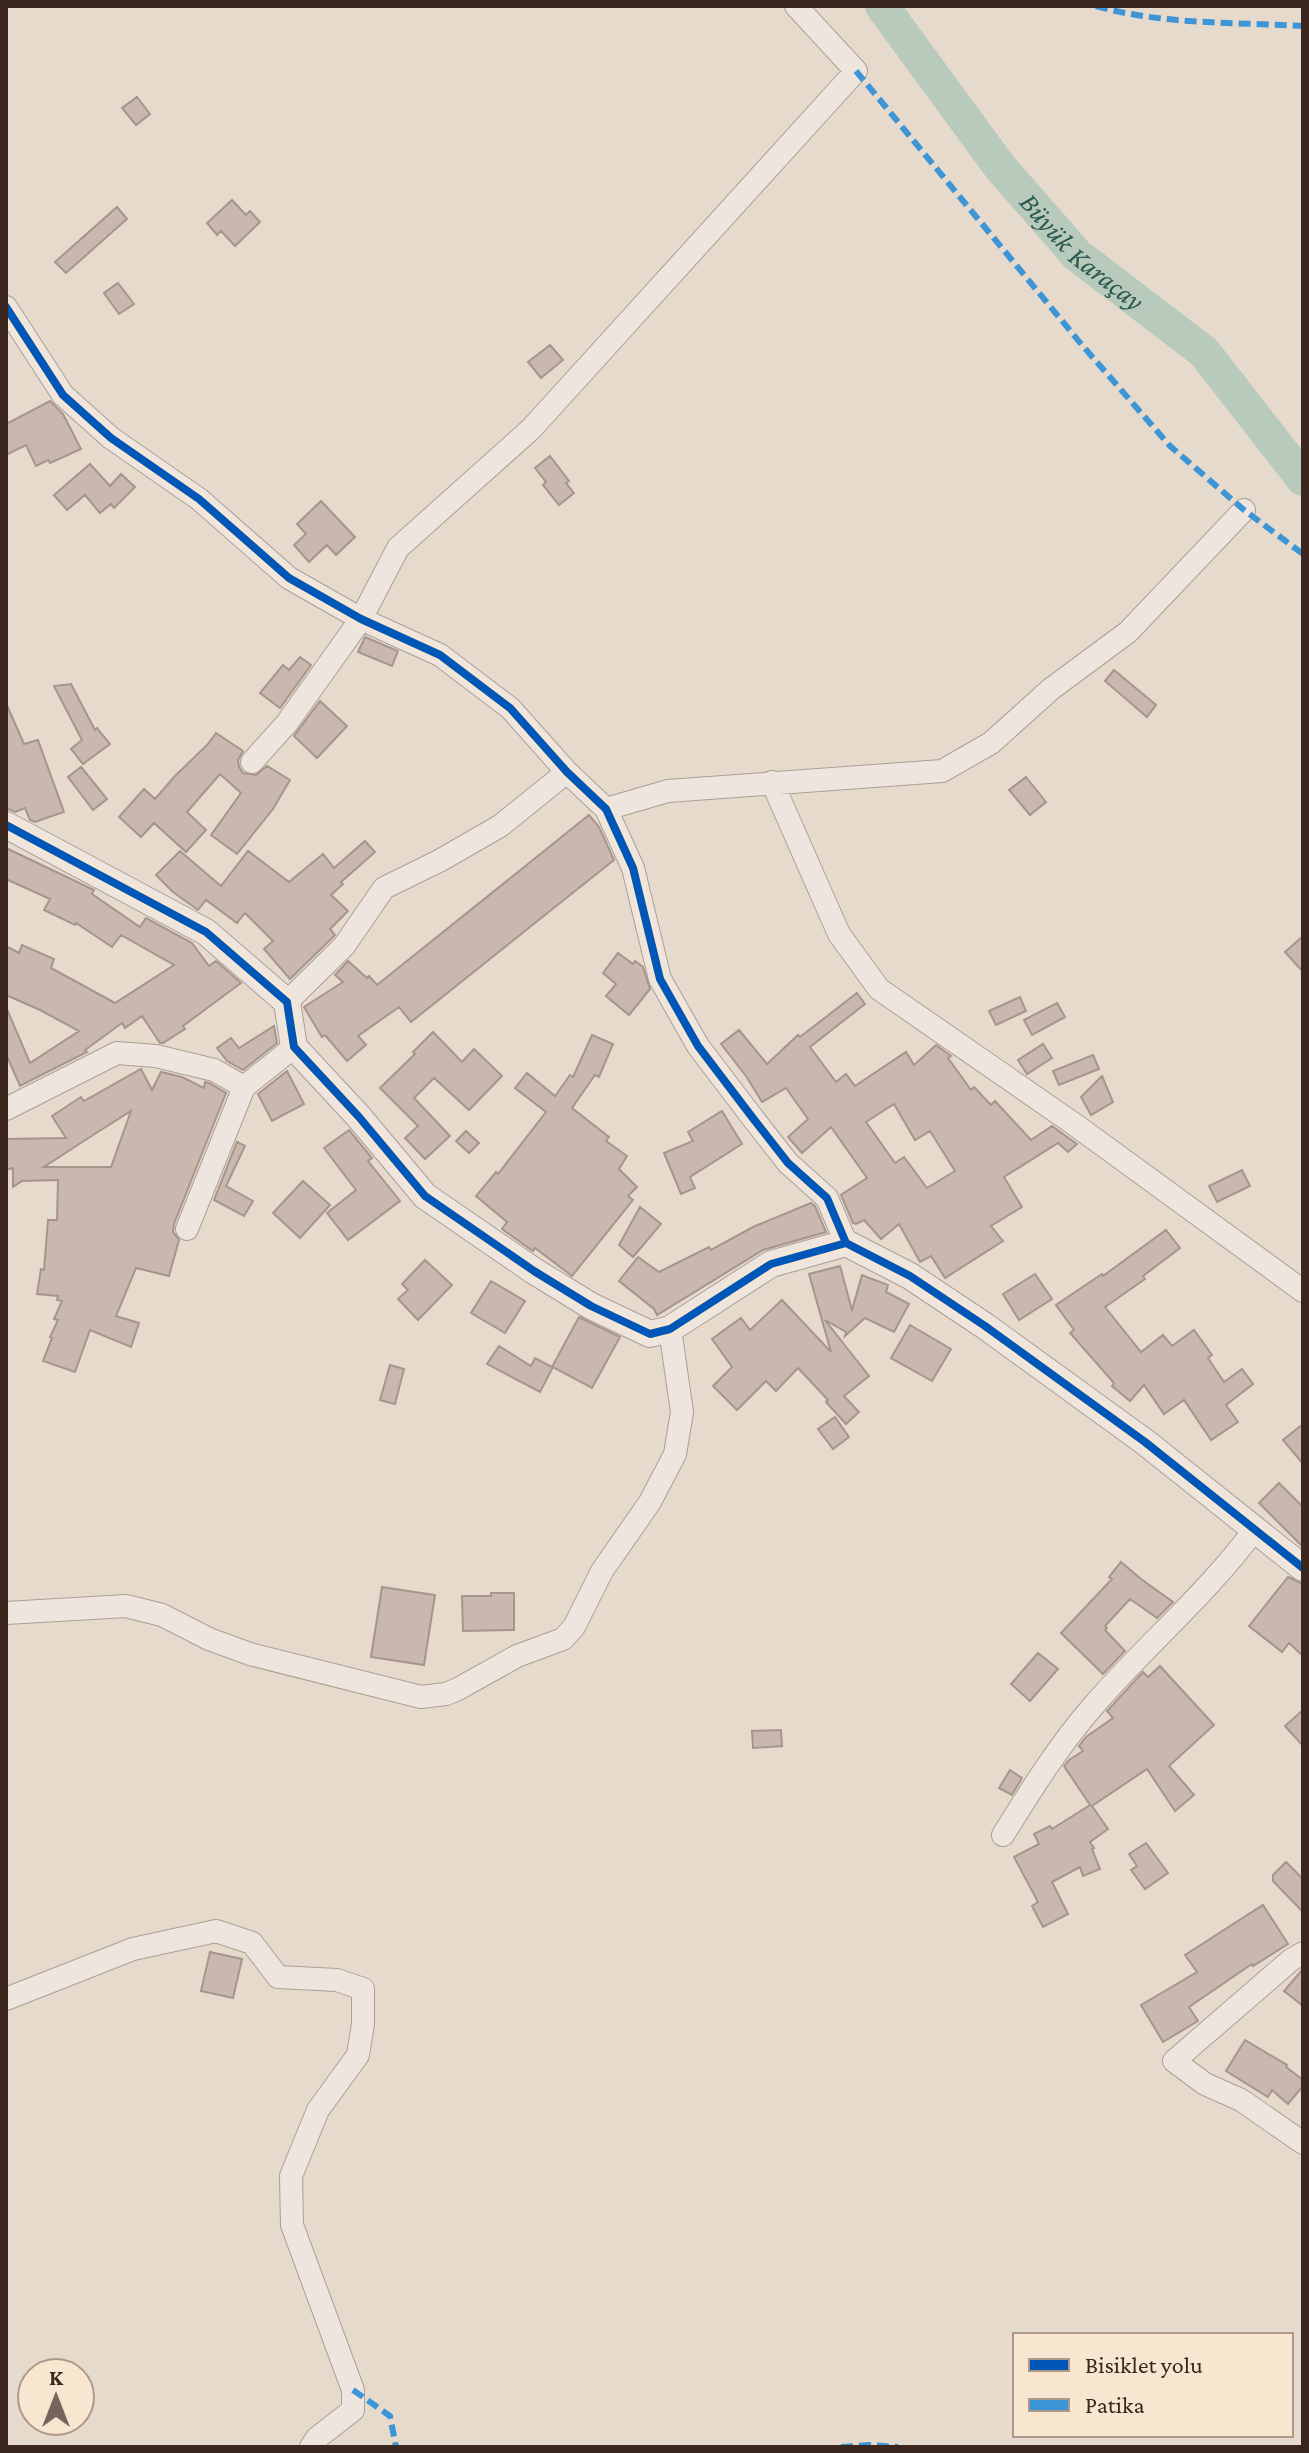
<svg xmlns="http://www.w3.org/2000/svg" width="1309" height="2453" viewBox="0 0 1309 2453" font-family="'Crimson Pro',serif">
	<style>
		.lines { fill: none; stroke-linecap: round; stroke-linejoin: round }
		.river { stroke: #b8cabc; stroke-width: 34 }
		.building { fill: #cab7ad; stroke: #a6958b; stroke-width: 2; fill-rule: evenodd }
		.minor-casing { stroke: #ab9f95; stroke-width: 24 }
		.tertiary-casing { stroke: #ab9f95; stroke-width: 28 }
		.minor { stroke: #eee6de; stroke-width: 22 }
		.tertiary { stroke: #eee6de; stroke-width: 26 }
		.quiet { stroke: #3e95d5; stroke-width: 6; stroke-dasharray: 12 6; stroke-linecap: butt }
		.cycleway-casing { stroke: #f8e6d1; stroke-width: 13 }
		.cycleway { stroke: #0057b8; stroke-width: 8 }
		.labels { text-anchor: middle; dominant-baseline: central; stroke-width: 7; stroke-linejoin: round; paint-order: stroke }
		.water-label { font-size: 28px; font-style: italic; fill: #2b5b50; stroke: #f8e6d1 }
	</style>
	<rect width="100%" height="100%" fill="#e6dacc"/>
	<g class="lines">
		<path class="river" id="s1" d="M882,6L1000,167L1077,255L1204,352L1303,479"/>
	</g>
	<path class="building" d="M137,97L150,114L136,125L122,108Z
		M232,200L246,215L250,211L260,222L235,246L221,231L217,235L207,223Z
		M117,207L127,219L66,273L55,262Z
		M118,283L134,304L119,314L104,293Z
		M550,345L563,360L541,378L528,362Z
		M50,401L63,414L81,449L50,463L48,460L36,466L26,445L6,455V424Z
		M550,456L569,481L566,483L574,493L559,505L543,485L546,482L535,468Z
		M90,464L110,486L121,474L135,487L114,508L111,504L100,513L85,495L67,510L54,495Z
		M321,501L355,537L336,555L327,545L309,562L294,545L306,534L297,524Z
		M365,637L398,651L392,666L358,652Z
		M300,657L311,665L280,708L260,693L283,665L289,670Z
		M1114,670L1156,705L1147,717L1105,681Z
		M71,684L95,730L97,728L110,744L83,764L71,749L82,740L54,686Z
		M320,701L347,726L317,758L294,736Z
		M6,703L24,744L38,740L64,812L35,822L30,820L25,808L15,812L8,809L6,805Z
		M216,733L243,751L238,760L239,767L243,773L256,775L267,766L290,780L273,809L237,854L211,835L241,793L220,774L187,812L206,830L186,852L154,823L141,837L119,817L144,789L155,799L175,776L208,744Z
		M81,767L107,799L93,810L68,777Z
		M1026,777L1046,802L1030,815L1009,790Z
		M589,815L599,827L614,860L411,1022L399,1007L358,1036L366,1045L347,1061L325,1035L322,1037L304,1007L343,982L335,975L348,961L367,978L369,976L377,985Z
		M365,841L375,852L341,882L343,884L331,895L348,911L330,929L335,935L333,937L290,979L264,949L273,941L245,913L237,923L206,900L198,910L173,892L156,875L180,851L221,886L248,851L289,882L323,854L334,868Z
		M6,848L94,890L92,894L140,927L146,918L192,943L209,966L216,961L241,983L183,1026L185,1029L163,1043H160L142,1016L125,1028L122,1023L85,1050L87,1052L20,1086L6,1054V1007L30,1063L79,1031L40,1010L6,995V946L19,953L22,945L54,959L51,968L115,1003L174,965L121,935L112,947L76,923L75,925L44,910L50,899L6,879Z
		M1303,936V972L1285,952Z
		M618,953L633,964L635,961L643,967L650,989L629,1015L606,996L616,984L603,973Z
		M857,993L865,1004L810,1047L836,1082L846,1074L855,1086L906,1052L914,1065L936,1045L951,1056L948,1058L971,1090L974,1087L991,1105L995,1101L1031,1140L1052,1126L1077,1144L1068,1152L1058,1143L1004,1177L1022,1207L991,1226L1003,1241L945,1278L931,1256L920,1262L899,1224L881,1239L864,1220L856,1224L853,1223L841,1195L867,1178L831,1127L802,1153L788,1137L808,1119L786,1088L762,1102L746,1076L721,1044L739,1030L767,1064L798,1035L800,1037ZM894,1104L915,1140L930,1131L955,1171L927,1188L904,1157L895,1163L866,1122Z
		M1020,997L1026,1011L996,1025L989,1011Z
		M1057,1003L1065,1017L1032,1035L1024,1020Z
		M274,1026L277,1043L243,1070L227,1061L217,1048L231,1038L239,1048Z
		M433,1032L462,1062L474,1049L502,1076L469,1110L434,1078L414,1098L450,1136L425,1159L405,1138L418,1126L380,1088L415,1054L413,1052Z
		M592,1035L613,1044L599,1077L595,1075L572,1108L609,1137L606,1141L627,1156L619,1169L637,1187L628,1196L633,1200L572,1276L535,1248L533,1251L502,1229L507,1222L476,1196L496,1172L498,1174L546,1112L515,1088L527,1073L555,1096L570,1075L573,1077Z
		M1043,1044L1052,1058L1027,1074L1018,1060Z
		M1093,1055L1099,1069L1059,1085L1053,1071Z
		M141,1069L152,1090L161,1072L182,1077L204,1088L205,1082L209,1083L226,1093L174,1224L173,1232L179,1240L169,1276L136,1268L116,1316L139,1323L131,1347L90,1330L75,1372L43,1361L52,1338L50,1337L58,1320L54,1319L62,1301L57,1300L58,1296L37,1294L41,1269L44,1270L48,1220H57L58,1180L22,1181L13,1187V1168L6,1170V1139L66,1138L52,1116L81,1097L84,1101ZM131,1111L111,1167H44L90,1137Z
		M287,1071L304,1104L272,1121L258,1094Z
		M1102,1076L1113,1102L1091,1115L1081,1097Z
		M722,1111L742,1144L690,1177L695,1188L681,1194L664,1153L693,1141L688,1132Z
		M349,1130L372,1158L368,1161L400,1201L348,1240L327,1213L356,1190L324,1148Z
		M466,1131L479,1143L469,1153L456,1141Z
		M237,1142L245,1146L226,1186L253,1201L244,1216L214,1200Z
		M1242,1170L1250,1186L1217,1202L1209,1186Z
		M303,1181L330,1205L300,1238L273,1213Z
		M811,1203L815,1206L826,1232L763,1250L657,1315L654,1309L619,1281L638,1257L659,1272L709,1247L711,1250L753,1227Z
		M640,1207L661,1224L633,1257L619,1245Z
		M1166,1230L1180,1248L1143,1276L1145,1279L1105,1307L1141,1352L1163,1335L1172,1346L1194,1330L1212,1355L1208,1358L1224,1382L1242,1369L1253,1384L1226,1405L1238,1422L1211,1440L1184,1400L1164,1414L1144,1385L1130,1401L1112,1386L1114,1383L1070,1333L1074,1330L1056,1305L1102,1274L1103,1276Z
		M425,1260L452,1285L418,1320L398,1299L408,1290L402,1284Z
		M840,1266L852,1310L862,1275L888,1285L886,1292L909,1304L894,1332L865,1318L845,1336L846,1332L825,1320L869,1376L844,1396L859,1412L846,1424L826,1402L828,1400L798,1368L776,1391L766,1381L737,1410L713,1386L732,1367L712,1339L741,1318L750,1330L782,1300L831,1352L809,1274Z
		M1035,1274L1052,1299L1019,1320L1003,1294Z
		M491,1281L525,1301L505,1333L471,1313Z
		M579,1317L620,1337L592,1388L553,1367L540,1392L487,1364L499,1346L531,1366L535,1358L552,1367Z
		M910,1325L951,1349L932,1381L891,1358Z
		M390,1365L404,1369L395,1404L380,1400Z
		M835,1417L849,1437L833,1449L818,1429Z
		M1303,1424V1464L1283,1440Z
		M1279,1483L1303,1507V1547L1259,1503Z
		M1121,1562L1141,1579L1173,1602L1157,1618L1130,1599L1105,1626L1107,1628L1105,1630L1125,1651L1103,1674L1061,1633L1112,1579L1109,1577Z
		M1288,1577L1303,1584V1656L1289,1643L1282,1652L1249,1626Z
		M382,1587L435,1595L424,1665L371,1657Z
		M491,1593H514V1630L463,1631L462,1596H491Z
		M1038,1653L1058,1669L1030,1701L1011,1684Z
		M1160,1666L1214,1725L1169,1766L1194,1795L1175,1811L1147,1769L1092,1806L1108,1829L1090,1842L1094,1848L1092,1849L1100,1869L1083,1876L1080,1867L1052,1882L1068,1914L1043,1927L1032,1906L1038,1902L1014,1857L1039,1844L1034,1834L1050,1826L1052,1829L1090,1805L1064,1766L1069,1760L1083,1751L1079,1746L1086,1737L1113,1718L1107,1711L1143,1672L1148,1677Z
		M1303,1710V1746L1285,1726Z
		M781,1730L782,1746L753,1748L752,1731Z
		M1010,1770L1022,1778L1012,1795L999,1788Z
		M1146,1843L1168,1873L1145,1889L1131,1870L1137,1866L1129,1854Z
		M1286,1862L1303,1879V1912L1273,1881V1875Z
		M1263,1905L1288,1944L1253,1966L1252,1964L1189,2007L1198,2021L1163,2042L1141,2005L1197,1972L1185,1955Z
		M210,1952L242,1959L233,1998L201,1991Z
		M1303,1969V2006L1284,1991Z
		M1245,2040L1287,2065L1286,2067L1303,2080V2086L1288,2104L1272,2090L1268,2097L1226,2071Z"/>
	<g class="lines">
		<g class="minor-casing">
			<path id="minor" d="M6,307L63,395L111,438L199,499L289,578L361,619L440,655L510,708L567,772L606,809L633,868L660,979L698,1046L752,1117L788,1163L827,1198L846,1243
				M252,762L287,723L361,619L398,548L531,429L856,71L796,6
				M772,782L839,934L879,989L1074,1124L1303,1291
				M606,809L668,791L942,771L991,743L1051,689L1128,632L1244,510
				M287,1002L344,946L384,888L439,861L500,826L567,772
				M6,1109L117,1053L156,1056L214,1070L244,1087L294,1047
				M187,1229L244,1087
				M6,1613L126,1606L162,1615L209,1639L250,1654L421,1697L446,1694L458,1689L517,1656L563,1639L574,1627L602,1571L650,1502L675,1454L682,1412L670,1329
				M1003,1835C1031,1790 1059,1745 1094,1705C1146,1645 1208,1593 1255,1529
				M1303,1953L1291,1960L1174,2061L1205,2084L1241,2100L1303,2143
				M6,1999L133,1949L216,1931L252,1943L278,1977L337,1980L363,1989V2024L358,2055L318,2110L291,2176L292,2225L353,2390V2410L317,2438L311,2447"/>
		</g>
		<g class="tertiary-casing">
			<path id="tertiary" d="M6,825L206,932L287,1002L294,1047L359,1117L425,1196L534,1271L591,1306L650,1334L670,1329L771,1264L846,1243L910,1276L985,1326L1145,1442L1303,1568"/>
		</g>
		<use href="#minor" class="minor"/>
		<use href="#tertiary" class="tertiary"/>
		<path class="quiet" d="M1096,6C1162,25 1235,22 1303,26
			M856,71L1082,345L1170,446L1244,510L1303,554
			M353,2390L390,2416L396,2447
			M841,2447L869,2445L898,2447"/>
		<g class="cycleway-casing">
			<path id="cycleway" d="M6,307L63,395L111,438L199,499L289,578L361,619L440,655L510,708L567,772L606,809L633,868L660,979L698,1046L752,1117L788,1163L827,1198L846,1243
				M6,825L206,932L287,1002L294,1047L359,1117L425,1196L534,1271L591,1306L650,1334L670,1329L771,1264L846,1243L910,1276L985,1326L1145,1442L1303,1568"/>
		</g>
		<use href="#cycleway" class="cycleway"/>
	</g>
	<g class="labels">
		<g class="water-label">
			<text stroke="none"><textPath href="#s1" startOffset="318">Büyük Karaçay</textPath></text>
		</g>
	</g>
	<rect width="1309" height="2453" fill="none" stroke="#3a261d" stroke-width="16"/>
	<rect x="1013" y="2333" width="280" height="104" fill="#f8e6d1" stroke="#ac9989" stroke-width="2"/>
	<rect x="1029" y="2359" width="40" height="12" fill="#0057b8" stroke="#ac9989" stroke-width="2"/>
	<text x="1085" y="2373" font-size="24" fill="#3a261d">Bisiklet yolu</text>
	<rect x="1029" y="2399" width="40" height="12" fill="#3e95d5" stroke="#ac9989" stroke-width="2"/>
	<text x="1085" y="2413" font-size="24" fill="#3a261d">Patika</text>
	<g transform="translate(56 2397)"><circle r="38" fill="#f8e6d1" stroke="#ac9989" stroke-width="2"/>
	<path d="M0-6L14 30L0 20L-14 30Z" fill="#76655a"/>
	<text y="-12" font-size="22" font-weight="bold" text-anchor="middle" fill="#3a261d">K</text>
	</g>
</svg>
